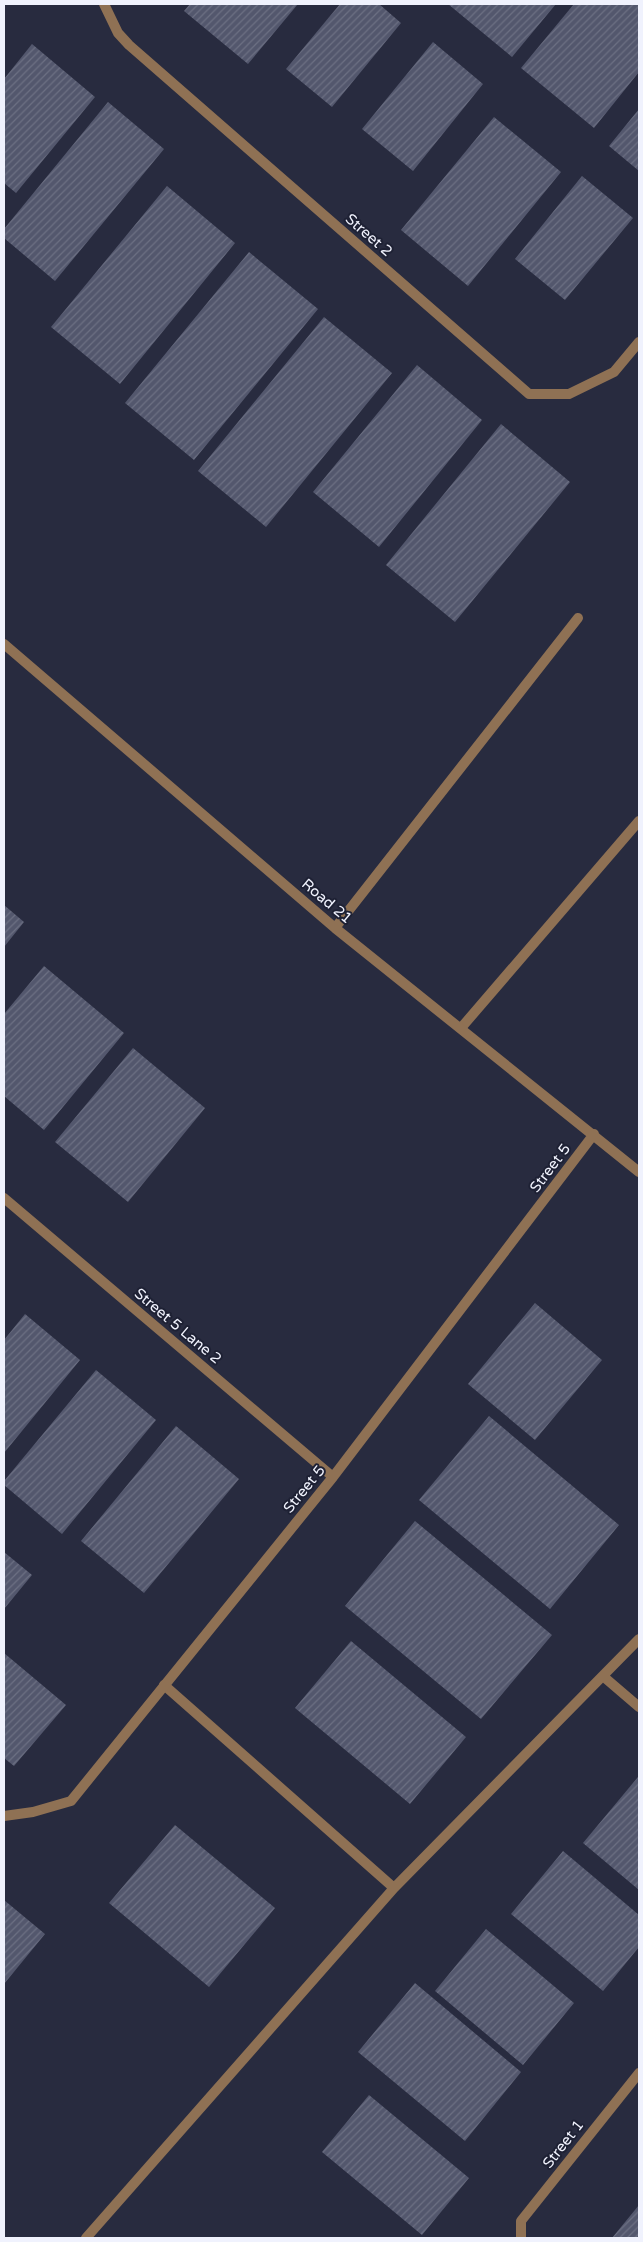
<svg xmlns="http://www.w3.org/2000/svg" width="643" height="2242" viewBox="0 0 643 2242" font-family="'Varela Round',sans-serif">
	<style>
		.building { fill: url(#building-hatch) }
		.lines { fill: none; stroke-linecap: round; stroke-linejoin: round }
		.lane { stroke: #8f7154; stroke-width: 10 }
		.street { stroke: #8f7154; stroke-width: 10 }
		.labels { text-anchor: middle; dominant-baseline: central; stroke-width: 4; stroke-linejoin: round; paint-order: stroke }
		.street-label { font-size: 15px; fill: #f0f2fd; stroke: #1e2134 }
	</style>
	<defs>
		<pattern id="building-hatch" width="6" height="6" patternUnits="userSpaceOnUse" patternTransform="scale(1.25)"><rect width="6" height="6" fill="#53576d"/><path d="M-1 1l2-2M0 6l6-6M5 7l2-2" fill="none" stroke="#6c7083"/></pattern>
	</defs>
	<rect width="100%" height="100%" fill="#282b3f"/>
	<path class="building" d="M190,4H298L248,64L184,11Z
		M340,4H379L401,23L332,107L286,69Z
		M448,4H556L512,57Z
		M574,4H639V72L594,128L521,68Z
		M433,42L483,84L413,171L362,129Z
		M32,44L95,97L16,193L4,183V79Z
		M108,102L164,149L55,281L4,238V229Z
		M639,109V171L609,146Z
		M494,117L561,172L468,286L401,230Z
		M582,176L633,218L565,300L515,259Z
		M167,186L235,243L120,384L51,327Z
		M249,252L318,309L194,460L125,403Z
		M324,317L392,373L266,527L198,471Z
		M417,365L482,420L379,547L313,492Z
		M501,424L570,482L455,622L386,565Z
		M4,905L24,922L4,947Z
		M44,966L124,1033L44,1130L4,1096V1014Z
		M133,1048L205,1108L128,1202L55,1142Z
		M535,1303L602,1360L535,1440L468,1384Z
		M25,1314L80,1360L4,1453V1340Z
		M96,1370L156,1420L62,1534L4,1485V1481Z
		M489,1416L619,1525L550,1609L419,1500Z
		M176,1426L239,1479L144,1593L81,1541Z
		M415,1521L552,1635L481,1719L345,1606Z
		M4,1552L32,1575L4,1609Z
		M351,1641L466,1737L410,1804L295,1708Z
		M4,1653L66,1705L14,1766L4,1758Z
		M638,1777L639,1778V1890L583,1843Z
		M175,1825L275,1908L209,1987L109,1903Z
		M563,1851L639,1915V1947L603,1991L511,1914Z
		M4,1900L45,1934L4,1984Z
		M486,1929L574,2003L523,2065L435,1991Z
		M415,1983L521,2072L465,2141L358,2052Z
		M369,2095L469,2178L422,2235L322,2152Z
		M639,2205V2238H612Z"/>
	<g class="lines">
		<path class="lane" d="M461,1028L639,821
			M604,1677L639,1707
			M164,1685L394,1888
			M86,2238L394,1888L639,1639"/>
		<path class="street" d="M104,4L118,33L129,45L529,394H569L614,372L639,342
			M4,644L335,928L639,1172
			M335,928L578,618
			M4,1198L333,1477
			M4,1816L33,1812L71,1801L333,1477L594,1134
			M521,2238V2221L639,2073"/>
	</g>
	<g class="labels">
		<g class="street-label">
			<text transform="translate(369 235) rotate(41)">Street 2</text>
			<text transform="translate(327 901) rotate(40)">Road 21</text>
			<text transform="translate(550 1168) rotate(-53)">Street 5</text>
			<text transform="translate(178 1326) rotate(40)">Street 5 Lane 2</text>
			<text transform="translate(304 1489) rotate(-51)">Street 5</text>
			<text transform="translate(563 2144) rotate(-52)">Street 1</text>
		</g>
	</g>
	<rect width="643" height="2242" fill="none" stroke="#f0f2fd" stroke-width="10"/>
</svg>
